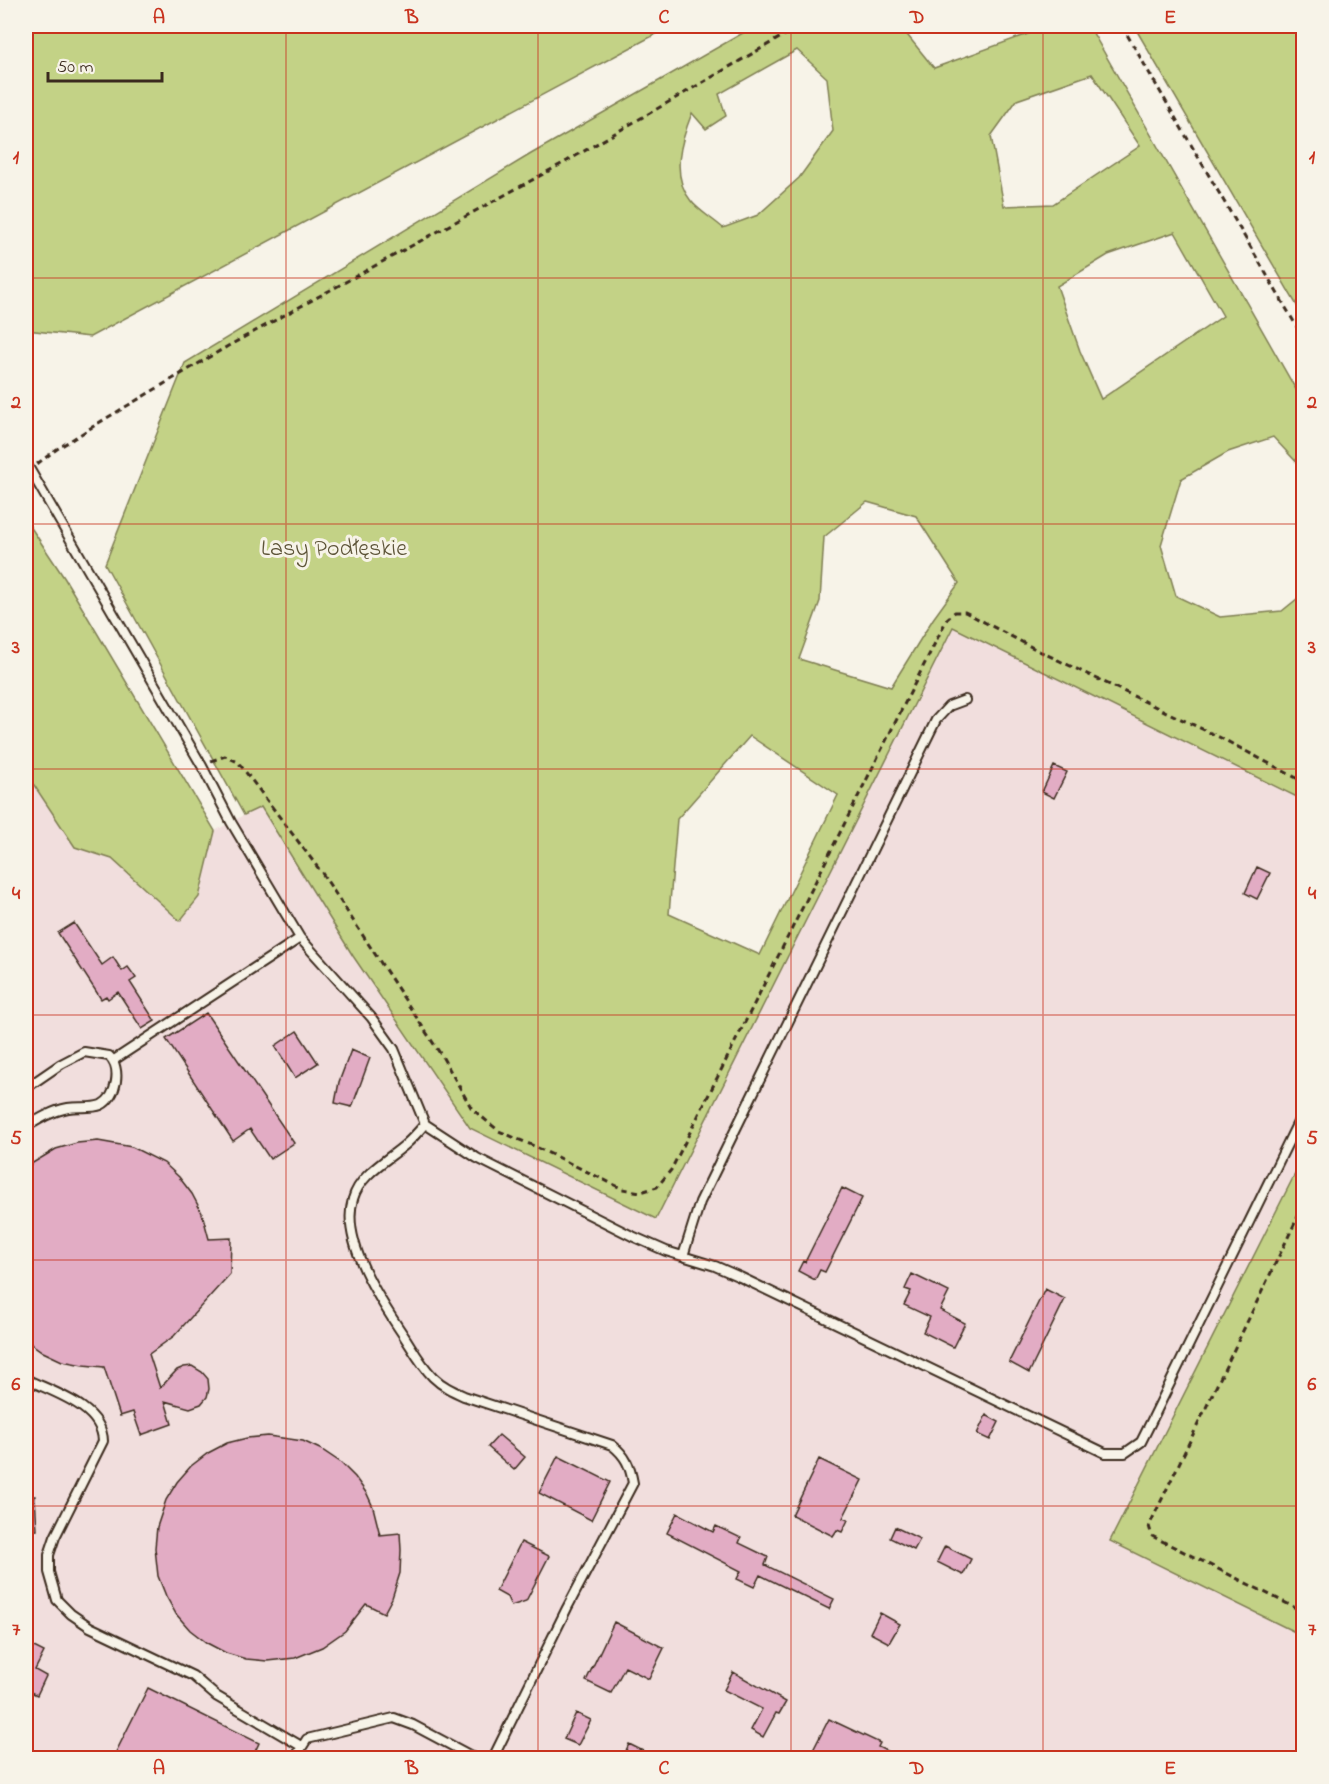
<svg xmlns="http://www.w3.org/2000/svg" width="1329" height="1784" viewBox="0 0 1329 1784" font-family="'Indie Flower',sans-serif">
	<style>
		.built { fill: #f1dedd }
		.green { fill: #c3d286; stroke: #7f7e52; stroke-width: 1.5; fill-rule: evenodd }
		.building { fill: #e2acc4; stroke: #3b2a1e; stroke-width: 1.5 }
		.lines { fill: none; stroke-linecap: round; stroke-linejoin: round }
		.lane-casing { stroke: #3b2a1e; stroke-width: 12 }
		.path { stroke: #3b2a1e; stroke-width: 3; stroke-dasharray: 6 4.5; stroke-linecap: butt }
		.lane { stroke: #f7f3e8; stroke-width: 8 }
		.grid { fill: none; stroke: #c8321e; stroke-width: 1.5; stroke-opacity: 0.55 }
		.labels { text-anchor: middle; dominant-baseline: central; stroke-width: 6; stroke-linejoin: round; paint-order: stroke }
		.park-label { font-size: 24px; fill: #5d5438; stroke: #f7f3e8 }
		.neatline { fill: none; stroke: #c8321e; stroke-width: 2 }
		.grid-label { font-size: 20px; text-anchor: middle; font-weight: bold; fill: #c8321e }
	</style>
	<rect width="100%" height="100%" fill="#f7f3e8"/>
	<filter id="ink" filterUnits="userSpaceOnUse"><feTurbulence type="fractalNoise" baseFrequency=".0167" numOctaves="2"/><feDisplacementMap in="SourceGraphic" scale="12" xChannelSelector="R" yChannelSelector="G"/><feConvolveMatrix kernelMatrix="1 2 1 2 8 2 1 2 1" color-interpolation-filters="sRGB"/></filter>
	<g filter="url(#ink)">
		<path class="built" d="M953,627L1303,800V1158L1110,1541L1303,1636V1758H26V773L75,847L112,859L180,921L199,897L215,831L260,806L353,956L444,1084L656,1219Z"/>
		<path class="green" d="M26,26H671L90,337L26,330Z
			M755,26H900L934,68L1050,26H1089L1303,402V469L1273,437L1228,452L1181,479L1161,545L1176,596L1220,617L1282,611L1303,594V800L953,627L656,1219L470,1128L353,956L261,807L244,815L105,564L185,363L531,154ZM797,50L827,78L833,131L799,178L758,215L723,228C713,219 699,211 691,201C670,175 681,141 692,113L706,129L726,116L719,94ZM1092,74L1140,146L1053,204L1004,206L991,136L1017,100ZM1175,232L1223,316L1101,399L1080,351L1057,286L1108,255ZM867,502L916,516L959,583L933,619L891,687L799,659L820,601L824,537ZM750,736L838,795L760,955L669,914L677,819Z
			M1134,26H1303V316Z
			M26,520L65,579L215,831L199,897L180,921L112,859L75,847L26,773Z
			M1303,1158V1636L1110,1541Z"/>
		<path class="building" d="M1054,766L1067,772L1054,798L1042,792Z
			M1257,867L1270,873L1257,899L1245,893Z
			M74,923L102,965L113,957L122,971L128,967L136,978L130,982L155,1021L142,1029L118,992L108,999L106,996L101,999L58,933Z
			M206,1013L294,1143L270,1159L250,1129L233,1141L166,1039Z
			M297,1031L318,1063L295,1078L275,1046Z
			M351,1050L370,1058L352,1107L335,1103L339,1082Z
			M98,1141L132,1147L164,1163L179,1177L192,1194L202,1213L209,1239L231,1238L230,1274L174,1336L149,1354L160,1388L177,1370L184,1367L192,1366L202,1372L208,1379L209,1389L207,1397L201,1404L190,1408L165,1401L172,1424L141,1435L133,1412L120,1416L104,1367L83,1365L62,1361L43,1352L26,1340V1167L56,1149L77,1143Z
			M842,1188L862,1198L825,1272L820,1270L815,1280L798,1271L803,1261L805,1262Z
			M912,1274L949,1292L940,1310L965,1323L953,1347L923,1332L930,1317L904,1305L911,1291L905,1289Z
			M1045,1289L1065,1299L1029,1373L1009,1362Z
			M986,1415L999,1422L990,1440L977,1434Z
			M499,1435L525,1457L514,1470L488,1447Z
			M268,1436L303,1441L322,1450L340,1462L355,1477L367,1494L373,1507L380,1535L400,1533L401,1550L400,1573L392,1598L384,1613L366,1604L345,1631L322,1647L295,1658L267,1661L246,1659L226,1653L207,1643L190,1630L176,1614L166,1596L158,1576L155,1548L157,1527L166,1500L177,1482L191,1466L208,1453L227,1443L247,1438Z
			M558,1456L610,1482L591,1520L539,1493Z
			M819,1459L862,1480L843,1518L848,1520L842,1532L837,1530L833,1536L792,1515Z
			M26,1496H35L37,1530L26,1531Z
			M677,1513L713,1532L716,1526L741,1538L739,1543L768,1557L765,1565L834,1599L829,1609L760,1575L754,1587L737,1579L741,1571L667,1533Z
			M895,1527L920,1539L914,1550L890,1538Z
			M521,1542L549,1556L526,1601L511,1606L507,1597L496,1591Z
			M945,1546L971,1559L963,1575L937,1562Z
			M880,1613L900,1624L889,1643L870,1633Z
			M614,1622L664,1648L649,1679L625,1667L611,1693L586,1681Z
			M26,1643L44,1652L35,1670L46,1676L37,1695L26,1690Z
			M733,1672L786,1702L779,1714L776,1713L763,1737L751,1730L762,1709L724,1690Z
			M148,1688L259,1743L252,1758H113Z
			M576,1713L591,1720L578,1745L564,1739Z
			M829,1719L880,1743L878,1747L901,1758H809Z
			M629,1744L657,1758H630L624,1755Z"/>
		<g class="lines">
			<g class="lane-casing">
				<path id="lane" d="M26,463L202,766L231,822L300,938L371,1017L394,1049L425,1124
					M114,1060L300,938
					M26,1088L61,1064L84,1052L109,1056C122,1068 117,1097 101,1105C91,1109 78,1106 68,1108C52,1111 39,1119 26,1127
					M683,1256L700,1202L936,720L949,706L965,700
					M26,1379C52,1392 102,1406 103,1441L55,1537L49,1555V1572L57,1600L71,1614L90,1627L193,1676L216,1696L301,1746
					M295,1758L307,1739L394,1718L413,1725L475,1758
					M493,1758L567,1608L633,1483C630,1466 626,1456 612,1445L464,1396C453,1391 442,1386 433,1377C421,1365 413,1350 404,1336C381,1302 340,1241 353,1199C360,1174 388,1160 406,1144C413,1138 419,1131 425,1124L477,1158L632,1236L666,1251L715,1266L740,1277L1105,1453H1125L1141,1442L1151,1422L1304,1110"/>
			</g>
			<path class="path" d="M1122,26L1304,339
				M37,464L57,449L105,419L228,346L567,161L800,26
				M211,761L225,756L238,762L322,873L443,1058L472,1109L499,1131L534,1146L623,1189L641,1192L657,1187L671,1170L947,619L955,612H965L1039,651L1221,738L1304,782
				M1304,1204L1149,1526L1152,1536L1304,1612"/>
			<use href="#lane" class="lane"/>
		</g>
	</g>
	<path class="grid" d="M286,26V1758M538,26V1758M791,26V1758M1043,26V1758M26,278H1304M26,524H1304M26,769H1304M26,1015H1304M26,1260H1304M26,1506H1304"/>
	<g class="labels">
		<g class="park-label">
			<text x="334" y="549">Lasy Podłęskie</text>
		</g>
	</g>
	<rect width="1329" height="1784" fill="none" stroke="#f7f3e8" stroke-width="66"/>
	<path d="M48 72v9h114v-9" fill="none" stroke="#3b2a1e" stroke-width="3"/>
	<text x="57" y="72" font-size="18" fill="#3b2a1e" stroke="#f7f3e8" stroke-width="4.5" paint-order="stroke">50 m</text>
	<rect x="33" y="33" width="1263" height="1718" class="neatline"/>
	<g class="grid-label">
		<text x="159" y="23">A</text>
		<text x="412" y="23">B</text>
		<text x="664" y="23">C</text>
		<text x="917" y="23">D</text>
		<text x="1170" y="23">E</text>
		<text x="16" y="163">1</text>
		<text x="1312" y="163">1</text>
		<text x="16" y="408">2</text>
		<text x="1312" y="408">2</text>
		<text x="16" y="653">3</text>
		<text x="1312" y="653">3</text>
		<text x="16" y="899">4</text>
		<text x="1312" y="899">4</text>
		<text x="16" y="1144">5</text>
		<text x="1312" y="1144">5</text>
		<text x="16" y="1390">6</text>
		<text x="1312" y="1390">6</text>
		<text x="16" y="1635">7</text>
		<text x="1312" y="1635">7</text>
		<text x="159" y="1774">A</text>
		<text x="412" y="1774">B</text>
		<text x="664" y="1774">C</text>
		<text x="917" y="1774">D</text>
		<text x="1170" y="1774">E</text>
	</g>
</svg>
